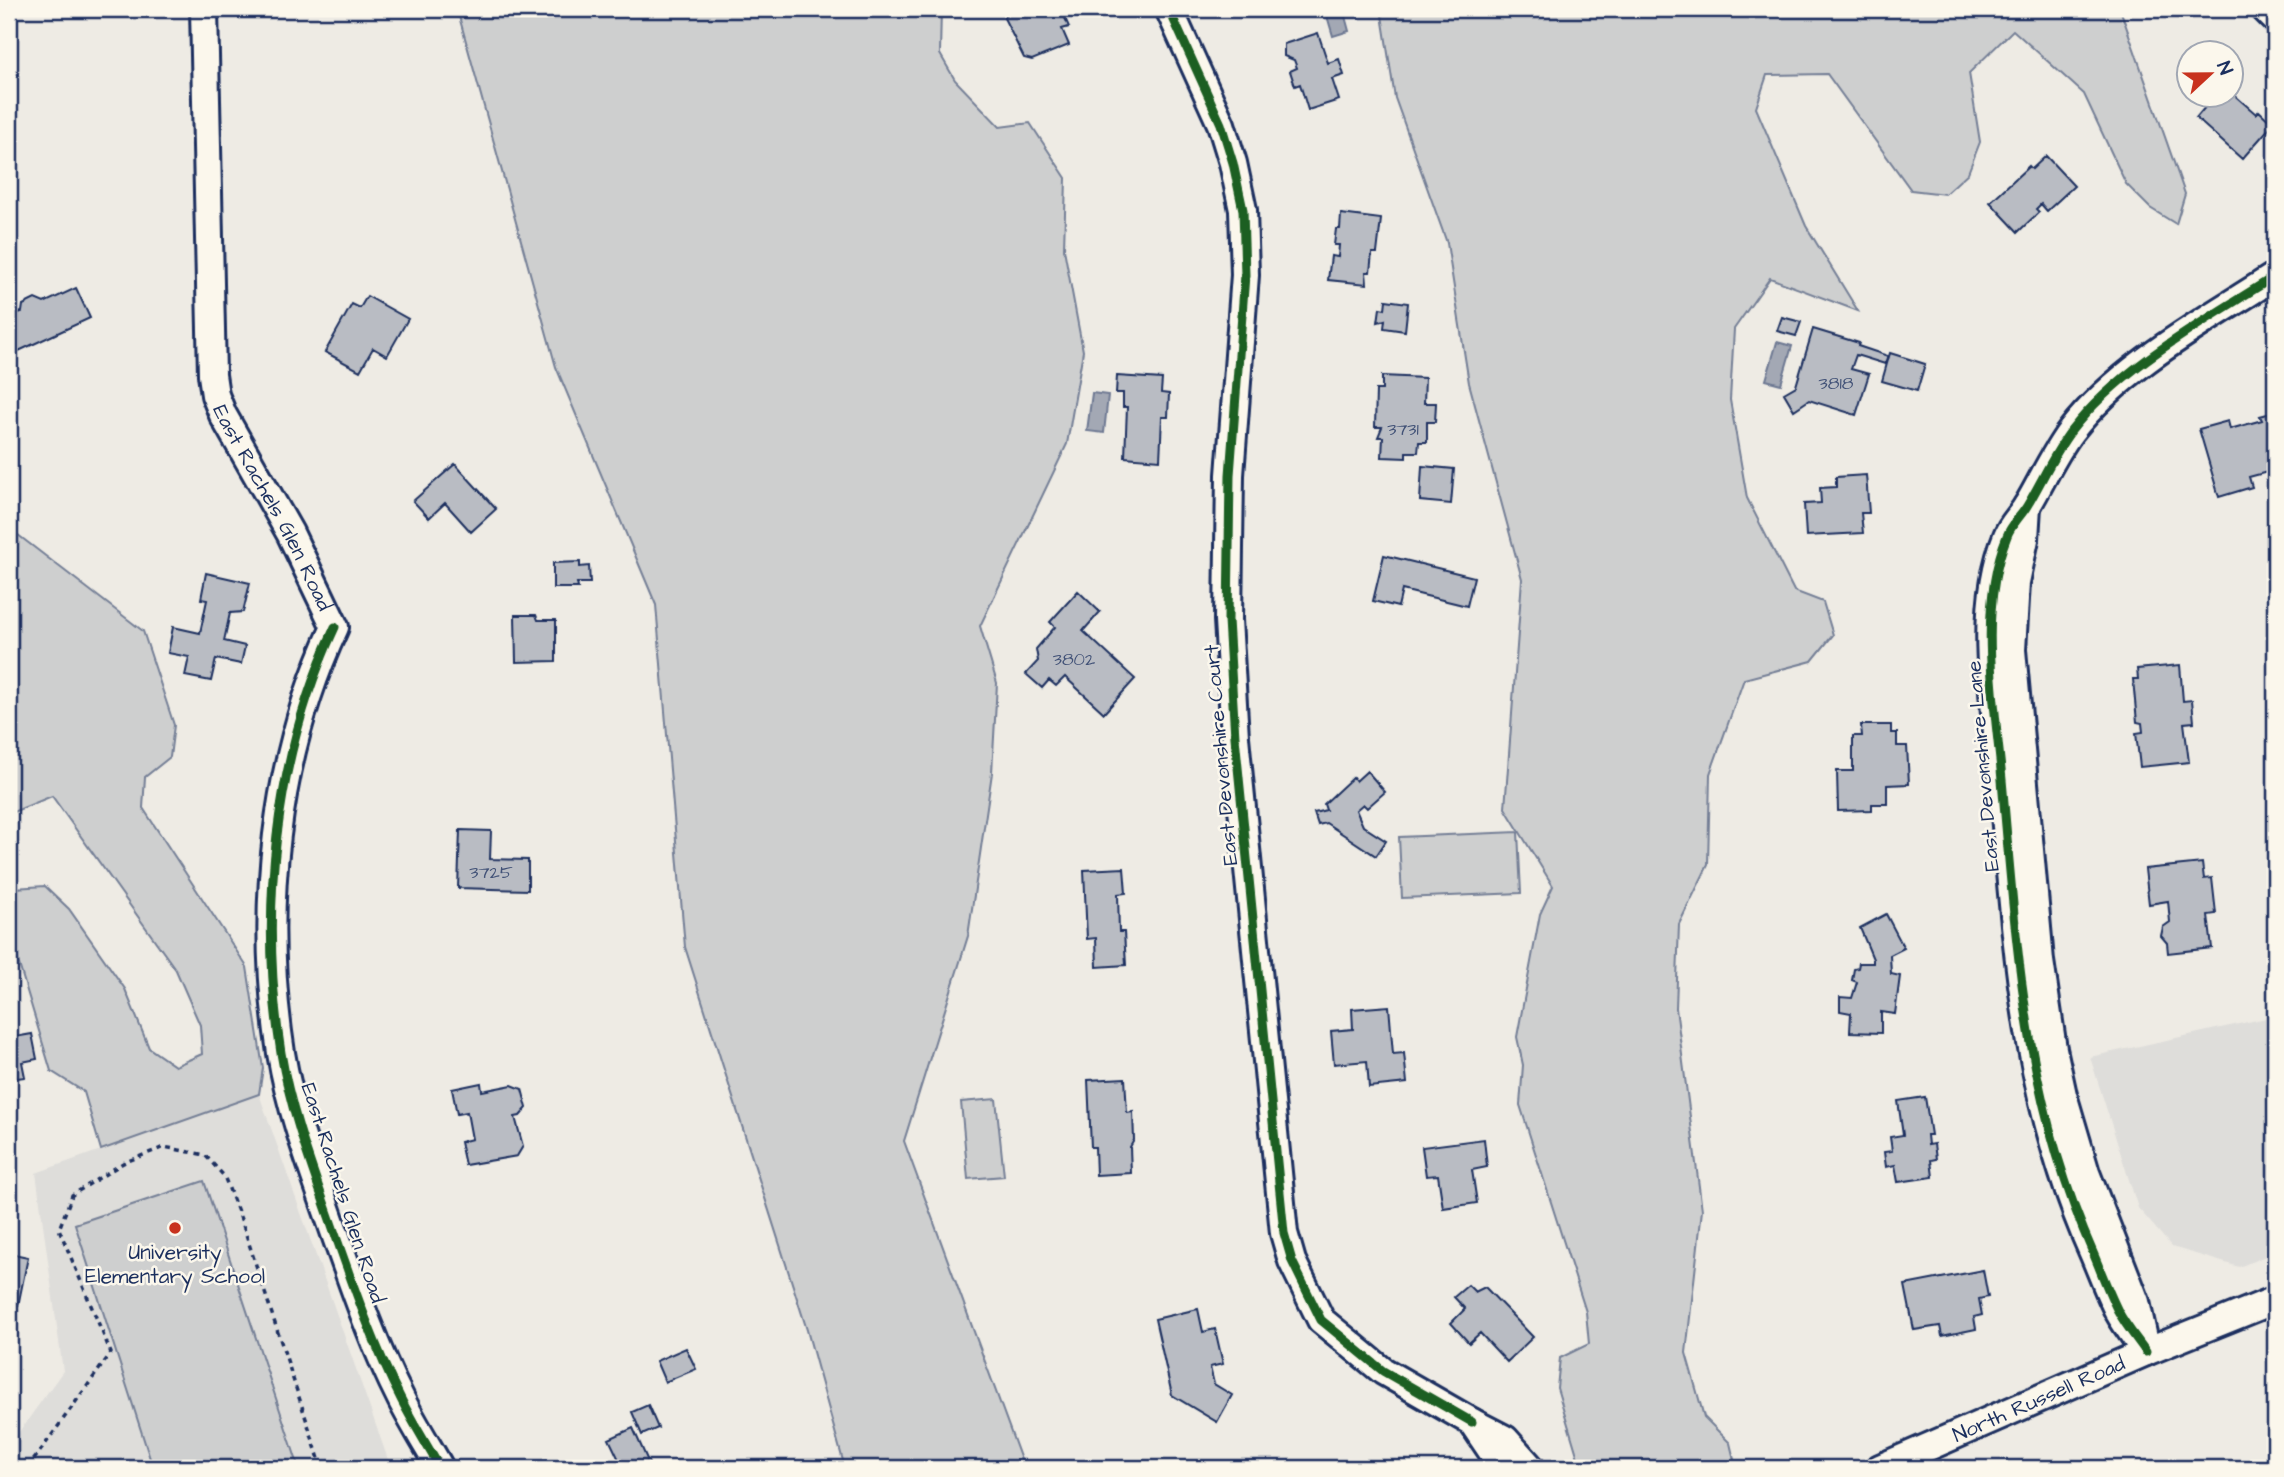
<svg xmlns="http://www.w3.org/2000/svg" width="2284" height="1477" viewBox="0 0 2284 1477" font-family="'Architects Daughter',sans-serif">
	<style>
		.built { fill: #deddda }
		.green { fill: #cecfcf; stroke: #747f96; stroke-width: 2 }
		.water { fill: #a3a8b4; stroke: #6d7892; stroke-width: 2 }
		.building { fill: #b9bcc3; stroke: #1b2f5e; stroke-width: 2 }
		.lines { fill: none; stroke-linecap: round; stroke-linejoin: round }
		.minor-casing { stroke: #1b2f5e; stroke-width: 32 }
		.path { stroke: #1b2f5e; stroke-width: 3.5; stroke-dasharray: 5 5; stroke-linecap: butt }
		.minor { stroke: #fbf7ec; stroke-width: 26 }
		.cycleway-casing { stroke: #fbf7ec; stroke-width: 13 }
		.cycleway { stroke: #1b5e20; stroke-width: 9 }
		.poi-dot { fill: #c8321e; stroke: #fbf7ec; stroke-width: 2.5 }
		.labels { text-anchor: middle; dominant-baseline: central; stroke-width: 5; stroke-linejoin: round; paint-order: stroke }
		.number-label { font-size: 18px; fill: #425277 }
		.street-label { font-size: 21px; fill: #1b2f5e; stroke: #fbf7ec }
		.poi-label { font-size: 21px; fill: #1b2f5e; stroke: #fbf7ec }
	</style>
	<rect width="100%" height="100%" fill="#eeebe4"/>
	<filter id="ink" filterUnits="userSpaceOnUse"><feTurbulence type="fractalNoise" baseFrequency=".0143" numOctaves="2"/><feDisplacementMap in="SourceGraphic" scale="14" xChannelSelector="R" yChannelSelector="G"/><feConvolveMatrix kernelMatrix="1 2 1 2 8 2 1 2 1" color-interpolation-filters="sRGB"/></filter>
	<g filter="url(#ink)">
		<path class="built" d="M2275,1016V1252L2239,1267L2172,1247L2138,1208L2090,1057Z
			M259,1094L391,1468H9V1446L63,1371L36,1173Z"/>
		<path class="green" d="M457,9H941L940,54L955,80L1000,127L1030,123L1066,178L1064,249L1083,351L1067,444L980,626L997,683L992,773L968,936L904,1141L1024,1468H845L807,1330L685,947L656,605L556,367Z
			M1381,9H2120L2185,194L2176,224L2150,208L2126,184L2084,94L2013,30L1969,73L1980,142L1968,173L1945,194L1911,190L1827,74L1767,75L1756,108L1806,226L1858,311L1770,278L1734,329L1730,400L1747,498L1794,591L1823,602L1833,635L1812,661L1744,679L1710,774L1708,865L1679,924L1676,1008L1702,1210L1686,1353L1704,1417L1730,1443L1736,1468H1581L1557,1388L1560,1358L1589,1344L1586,1312L1520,1105L1523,1065L1517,1037L1540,914L1553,886L1505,808L1522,579L1469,383L1447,243L1395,98Z
			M9,528L143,631L174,725L170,757L145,777L143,808L247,967L263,1068L259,1094L101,1150L84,1092L51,1071L9,931V903L14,888L45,886L69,909L125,989L149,1048L175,1066L202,1054L200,1025L176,970L52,796L13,812H9Z
			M1518,832L1521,893L1402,898L1399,837Z
			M996,1099L1004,1176L968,1179L961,1102Z
			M204,1181L299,1468H153L75,1224Z"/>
		<path class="water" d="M1325,9H1343L1349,31L1333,36Z
			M1777,342L1792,346L1781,384L1766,380Z
			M1092,393L1108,395L1104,433L1087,431Z"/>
		<path class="building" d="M1008,9H1061L1069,27L1062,29L1069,45L1032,60L1024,58L1004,18Z
			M1318,33L1328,63L1339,59L1344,75L1332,79L1339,100L1308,110L1300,84L1295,86L1290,71L1297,68L1294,60L1284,56V44Z
			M2232,93L2256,114L2259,111L2273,124L2242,159L2196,118L2216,94Z
			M2046,156L2074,186L2047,211L2041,204L2036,209L2039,212L2018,232L1990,202L2029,166L2032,169Z
			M1341,214L1381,219L1377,253H1372L1370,272H1366L1367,284L1328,280L1331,256L1338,257L1339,245H1334L1336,229H1340Z
			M76,288L90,318L12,354L9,364V315L22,312L23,305L35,299L44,303Z
			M367,296L408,319L387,356L373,348L360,371L325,352L352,304L360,308Z
			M1386,300L1408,303L1405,331L1384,328L1385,320L1378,322L1380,308L1385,309Z
			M1782,317L1801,322L1796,336L1777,331Z
			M1813,329L1859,343L1858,346L1888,356L1885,364L1856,355L1851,369L1869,374L1856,415L1809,400L1794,410L1784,393L1796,386Z
			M1890,353L1925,364L1917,391L1882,381Z
			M1117,376L1162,379L1161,393L1169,394L1168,417H1162L1160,460L1125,457L1127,407H1123V393H1116Z
			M1382,376L1425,378L1424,403H1436L1435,422H1427V442H1419L1418,452H1406V458L1382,457L1383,437H1378L1382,427H1375L1376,390H1382Z
			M2275,412V470L2249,477L2252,487L2219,497L2199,429L2228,421L2230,429L2262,420L2260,416Z
			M455,464L496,509L471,532L445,503L429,518L413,501Z
			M1422,466L1454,469L1451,504L1420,501Z
			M1866,475L1869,513H1861L1863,533L1806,536L1804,504L1821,503L1820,488L1836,487V477Z
			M1384,555L1474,577L1467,606L1402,590L1398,607L1373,601Z
			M580,562V567L589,566L590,583H577L578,588H553V563Z
			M206,573L250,583L243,612L230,613L224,641L245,646L241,664L216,659L211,681L185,676L189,657L168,653L173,627L200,633L207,600L201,599Z
			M1078,591L1100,612L1083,631L1135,679L1104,713L1065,677L1056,686L1049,680L1042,688L1026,674L1038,661L1036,649L1055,627L1050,622Z
			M515,615H536L538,620H556V661L516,662Z
			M2180,665L2183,701L2192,700L2194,722L2184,723L2189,762L2140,767L2136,733L2143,732L2142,723L2137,722L2133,679H2138L2137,669Z
			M1861,725H1891V733H1897V746H1907L1909,784L1887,785V804H1872V810L1838,811L1837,771H1853V736H1862Z
			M1367,771L1385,792L1367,808L1363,804L1356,810L1363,826L1386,841L1376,856L1326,823L1318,825L1314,813L1326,810L1324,804L1353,777L1356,781Z
			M460,830L491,831L490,859L528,860V890L458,888Z
			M2202,863L2204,879L2212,878L2216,914L2208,915L2212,948L2168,953L2167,943L2161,936L2163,927L2170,922L2168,901L2149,904L2145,869Z
			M1124,868L1126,893L1118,894L1119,932H1124L1126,965L1097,967L1096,938L1087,939L1084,870Z
			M1886,914L1904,948L1890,955L1891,974L1900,976L1895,1014L1881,1012V1033L1850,1032L1851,1013L1840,1011V997L1852,998L1857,982L1852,980L1854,969L1858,968L1859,963H1873V959L1860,928Z
			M1389,1006L1393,1054L1404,1053L1407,1083L1369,1087L1367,1061L1334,1064L1331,1031L1353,1029L1352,1009Z
			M32,1034L37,1059L22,1062L25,1077L9,1079V1038Z
			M1125,1078L1127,1113L1133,1112L1134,1140L1130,1147L1131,1173L1096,1175L1095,1147H1091L1088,1080Z
			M481,1083L482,1091L512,1085L522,1089L527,1108L520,1116L515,1117L523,1146L517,1156L465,1165L460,1142L472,1139L467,1112L457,1114L452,1089Z
			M1925,1097L1931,1135H1927L1928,1145L1934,1144L1936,1159L1931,1160L1933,1177L1898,1182L1895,1165L1886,1167L1884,1152L1892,1151L1890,1137L1903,1135L1898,1101Z
			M1484,1139L1487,1167L1472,1170L1477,1203L1443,1208L1438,1175L1426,1176L1422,1147Z
			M9,1253L28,1257L18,1306L9,1305Z
			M1983,1270L1988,1297L1979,1299L1982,1315L1974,1317L1976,1329L1942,1336L1940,1326L1914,1330L1905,1285Z
			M1468,1285L1475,1292L1485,1287L1533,1337L1507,1362L1480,1333L1469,1343L1451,1323L1465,1309L1454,1297Z
			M1198,1309L1203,1332L1215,1329L1223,1364L1210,1367L1214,1384L1232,1395L1217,1422L1172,1395L1155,1319Z
			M686,1348L696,1369L665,1382L656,1361Z
			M648,1405L658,1428L642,1435L632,1412Z
			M633,1428L651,1468H623L609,1439Z"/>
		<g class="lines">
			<g class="minor-casing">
				<g id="minor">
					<path id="s1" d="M204,9L212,375L215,395L223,415L290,533L335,627C274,758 259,911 281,1053C291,1114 314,1173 334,1231C354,1288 374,1346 401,1399C413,1423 427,1445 440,1468"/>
					<path d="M1169,9L1221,124L1233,163L1243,210L1245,275L1230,475L1228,620L1235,737L1284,1233L1292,1261L1321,1320L1383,1371L1472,1422"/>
					<path d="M2265,9L2275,19"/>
					<path d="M2027,506L2025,539L2016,582L2012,650L2040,961L2053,1049L2063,1095L2086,1173L2136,1302L2145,1343"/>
					<path d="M2146,1352C2137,1339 2126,1326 2118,1311C2109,1293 2102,1274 2094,1255C2024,1098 2017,948 2002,780C1995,703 1977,610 2007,536C2011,525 2021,516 2027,506C2042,481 2053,455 2071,431C2121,366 2207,320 2275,276"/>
					<path d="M1503,1468L1472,1422L1505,1439L1531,1468"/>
					<path id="s2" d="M1880,1468L2146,1352L2275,1300"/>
				</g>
			</g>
			<path class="path" d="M28,1468L111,1353L59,1229L72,1195L123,1163L164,1147L205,1155L224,1176L242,1222L322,1468"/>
			<use href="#minor" class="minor"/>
			<g class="cycleway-casing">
				<path id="cycleway" d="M1169,9L1221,124L1233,163L1243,210L1245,275L1230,475L1228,620L1235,737L1284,1233L1292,1261L1321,1320L1383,1371L1472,1422
					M335,627C274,758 259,911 281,1053C291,1114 314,1173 334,1231C354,1288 374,1346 401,1399C413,1423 427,1445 440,1468
					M2146,1352C2137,1339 2126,1326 2118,1311C2109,1293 2102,1274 2094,1255C2024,1098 2017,948 2002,780C1995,703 1977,610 2007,536C2011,525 2021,516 2027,506C2042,481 2053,455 2071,431C2121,366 2207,320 2275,276"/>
			</g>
			<use href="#cycleway" class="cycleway"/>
		</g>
	</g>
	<circle class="poi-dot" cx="175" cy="1228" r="7"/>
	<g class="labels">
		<g class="number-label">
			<text x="1836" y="383">3818</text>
			<text x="1403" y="429">3731</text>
			<text x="1074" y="659">3802</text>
			<text x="491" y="872">3725</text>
		</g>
		<g class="street-label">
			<text stroke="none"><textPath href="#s1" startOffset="513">East Rachels Glen Road</textPath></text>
			<text transform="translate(1221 755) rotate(-95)">East Devonshire Court</text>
			<text transform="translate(1983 766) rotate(-95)">East Devonshire Lane</text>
			<text transform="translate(343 1193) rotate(72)">East Rachels Glen Road</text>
			<text stroke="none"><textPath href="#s2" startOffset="173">North Russell Road</textPath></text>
		</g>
		<g class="poi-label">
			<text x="175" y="1252">University<tspan x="175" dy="24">Elementary School</tspan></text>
		</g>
	</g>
	<rect width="2284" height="1477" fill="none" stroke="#fbf7ec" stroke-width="35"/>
	<rect x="18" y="18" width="2249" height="1442" fill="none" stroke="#1b2f5e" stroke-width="2.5" filter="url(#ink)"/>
	<g transform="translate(2210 74) rotate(68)"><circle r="33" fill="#fbf7ec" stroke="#a1a7b3" stroke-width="2"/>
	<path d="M0-5L12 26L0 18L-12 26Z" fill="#c8321e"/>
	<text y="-10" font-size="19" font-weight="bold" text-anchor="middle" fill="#1b2f5e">N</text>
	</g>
</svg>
